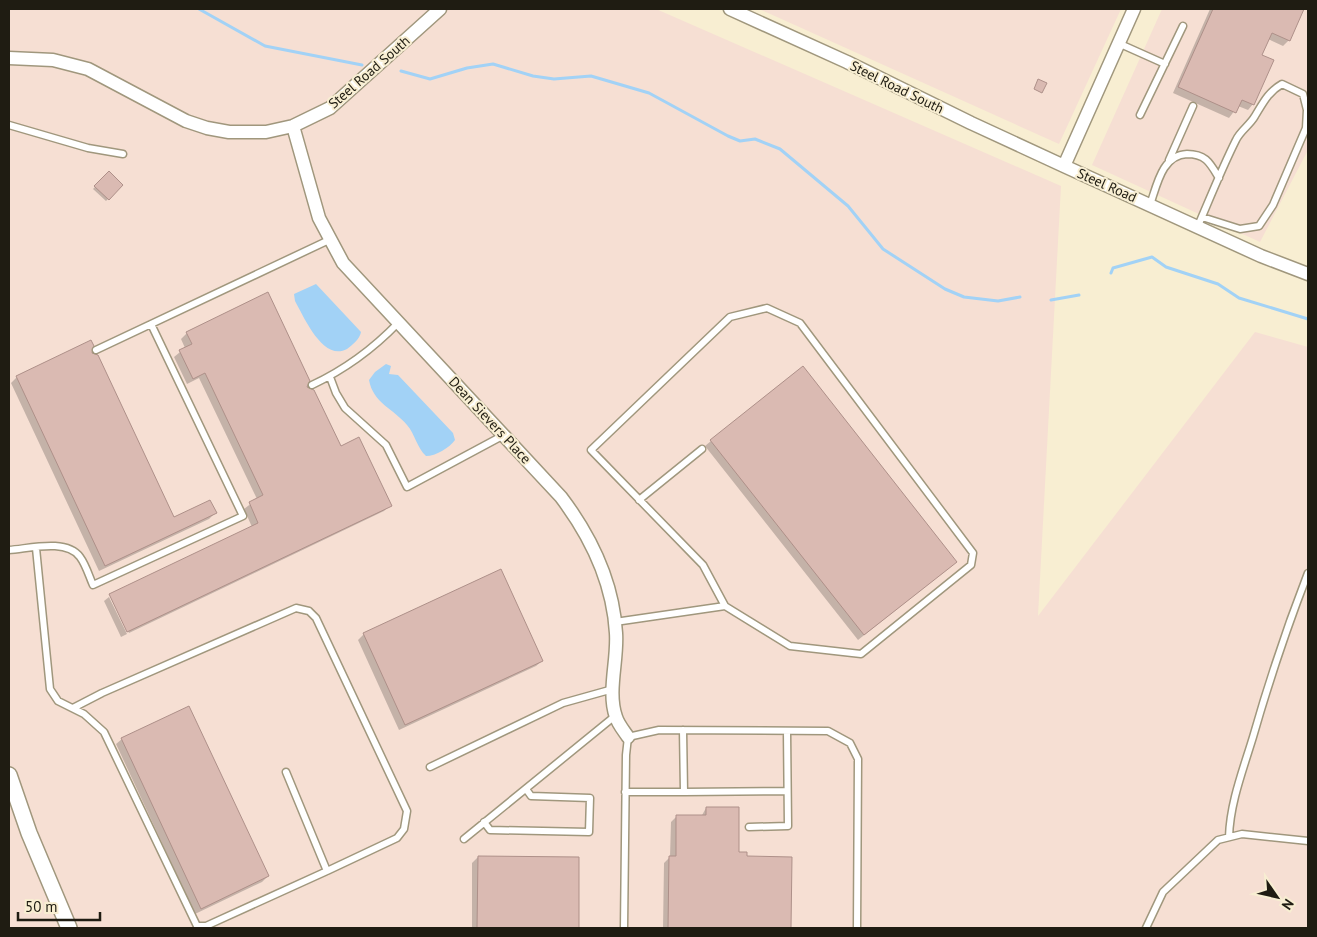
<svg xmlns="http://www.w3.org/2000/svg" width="1317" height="937" viewBox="0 0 1317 937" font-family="'PT Sans',sans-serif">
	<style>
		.industrial { fill: #f6dfd3 }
		.water { fill: #a2d2f6 }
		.shadow { fill: #0003 }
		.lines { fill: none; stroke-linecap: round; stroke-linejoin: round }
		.stream { stroke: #a2d2f6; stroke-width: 3 }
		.building { fill: #dabab2; stroke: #ae9089 }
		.service-casing { stroke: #a0977d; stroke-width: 9 }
		.minor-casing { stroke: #a0977d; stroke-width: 15 }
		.tertiary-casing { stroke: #a0977d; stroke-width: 18 }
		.service { stroke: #fff; stroke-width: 6 }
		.minor { stroke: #fff; stroke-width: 12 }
		.tertiary { stroke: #fff; stroke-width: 15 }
		.labels { text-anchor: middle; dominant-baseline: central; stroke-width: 4; stroke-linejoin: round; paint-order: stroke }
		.street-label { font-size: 14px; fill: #1f1c12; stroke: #f8eed2 }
	</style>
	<rect width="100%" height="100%" fill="#f8eed2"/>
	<path class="industrial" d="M9,9H656L1061,186L1038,616L1255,332L1308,347V928H9Z
		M759,9H1121L1059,144Z
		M1162,9H1308V150L1260,242L1092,165Z"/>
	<path class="water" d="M316,284L361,332C360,339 352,345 347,349C323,362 304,317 295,301L294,294Z
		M386,364L391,366L389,374L398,375L453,433L455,440C449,448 436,456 426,456C417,448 415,434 407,425C394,409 373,403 369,380L375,372Z"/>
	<path class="shadow" d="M1210,9H1303L1289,40L1283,46L1268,39L1261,55L1253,104L1248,110L1238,106L1229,118L1173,93Z
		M109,172L122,185L106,201L93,189Z
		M187,333L340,448L390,505L384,511L129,633L110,595L252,527L244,509L257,499L199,378L187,384L174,357L185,348L181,339Z
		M90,353L173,518L215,513L209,519L99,571L11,383L17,377Z
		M711,441L950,567L858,640L705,446Z
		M109,597L127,634L121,637L104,601Z
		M364,634L542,661L536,666L399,730L358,640Z
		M122,739L268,876L262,882L195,914L116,744Z
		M706,808L738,854L746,858H791L790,928H663L664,863L670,857L671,822L677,816L701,817Z
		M478,857L578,858L577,928H472V863Z"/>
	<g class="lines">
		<path class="stream" d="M199,9L265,46L362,65
			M401,71L430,79L467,68L493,64L533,76L554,79L591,76L649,93L728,136L740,141L755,139L780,149L848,206L883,249L945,289L964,297L998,301L1020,297
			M1111,273L1113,268L1152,257L1166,267L1218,284L1239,298L1308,319
			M1051,300L1079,295"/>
	</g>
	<path class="building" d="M1213,9H1304L1290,41L1272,33L1262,55L1274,60L1254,105L1242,100L1236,113L1178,87Z
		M1038,79L1047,83L1042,93L1034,89Z
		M109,171L123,185L109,200L94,186Z
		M268,292L310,381L307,387L314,390L341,446L359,437L392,506L127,632L109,594L258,523L249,502L263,495L205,373L193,379L179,350L192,344L186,332Z
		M91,340L94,346L92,353L98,355L174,517L210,500L217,513L105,566L16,376Z
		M803,366L957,562L864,635L710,440Z
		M501,569L543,661L405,725L363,633Z
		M189,706L269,876L201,909L121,738Z
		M706,807H739V852H747V856L792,857L791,928H668L669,856H676V815H706Z
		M478,856L579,857V928H477Z"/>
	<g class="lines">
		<g class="service-casing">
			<path id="service" d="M1118,43L1165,64
				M1140,115L1183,26
				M9,125L88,148L123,154
				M1169,160L1193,106
				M1150,205C1157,185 1162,155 1187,154C1206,154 1210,163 1219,178
				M1198,226C1210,198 1222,168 1236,140C1240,131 1250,125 1255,116C1263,103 1268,92 1282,84L1303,94L1307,110L1306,128L1273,205L1259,226L1240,229L1202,217
				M96,350L329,240
				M330,377L336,393L345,408L386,445L407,487L504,435
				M312,385C346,369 372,350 398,323
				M639,500L702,449
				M36,548L50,689L58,701L84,714L104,732L197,926H206L327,871L286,772
				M9,550C28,549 66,538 80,557C86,565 89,576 93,585L243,516L151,324
				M615,622L725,606L790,646L861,654L971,565L973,553L800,323L767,308L730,317L591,450L703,565L725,606
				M73,708L102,693L296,608L309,611L316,618L407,811L404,829L397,838L327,871
				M430,767L563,703L613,689
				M625,792H684L683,730
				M684,792L787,791
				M484,822L490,830L589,832L590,798L531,796L526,789
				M749,827L788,826L787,731
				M1229,837C1230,803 1243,770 1253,737C1269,681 1287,627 1308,573
				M464,839L615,716
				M624,928L626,755L628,737L659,730L828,731L850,743L858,759L857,928
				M1146,928L1163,892L1218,840L1242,834L1308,841"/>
		</g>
		<g class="minor-casing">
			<path id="minor" d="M730,9L847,62L971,123L1064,166L1261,256L1308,274
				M9,58L53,60L88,69L186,121L207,128L229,132H266L293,126L330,108L440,9
				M293,126L319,218L343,263L561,497C592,538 613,582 616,633C618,660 607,692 616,717C618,724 624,731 628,737
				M1064,166L1134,9"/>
		</g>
		<g class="tertiary-casing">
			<path id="tertiary" d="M9,775L29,833L69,928"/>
		</g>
		<use href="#service" class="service"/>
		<use href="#minor" class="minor"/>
		<use href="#tertiary" class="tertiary"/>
	</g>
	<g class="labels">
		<g class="street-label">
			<text transform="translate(369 72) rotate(-41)">Steel Road South</text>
			<text transform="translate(897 87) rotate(26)">Steel Road South</text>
			<text transform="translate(1107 185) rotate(24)">Steel Road</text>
			<text transform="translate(490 420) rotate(47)">Dean Sievers Place</text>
		</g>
	</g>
	<rect width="1317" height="937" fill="none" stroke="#1f1c12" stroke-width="20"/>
	<g transform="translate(1277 897) rotate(124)" stroke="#f8eed2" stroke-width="4" paint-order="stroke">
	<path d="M0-4L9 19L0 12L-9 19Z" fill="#1f1c12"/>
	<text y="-8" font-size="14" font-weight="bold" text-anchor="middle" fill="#1f1c12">N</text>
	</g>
	<path d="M18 912v8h82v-8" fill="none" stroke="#1f1c12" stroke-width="2.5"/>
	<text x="25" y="912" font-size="15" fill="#1f1c12" stroke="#f8eed2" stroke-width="4" paint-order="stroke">50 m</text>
</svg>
